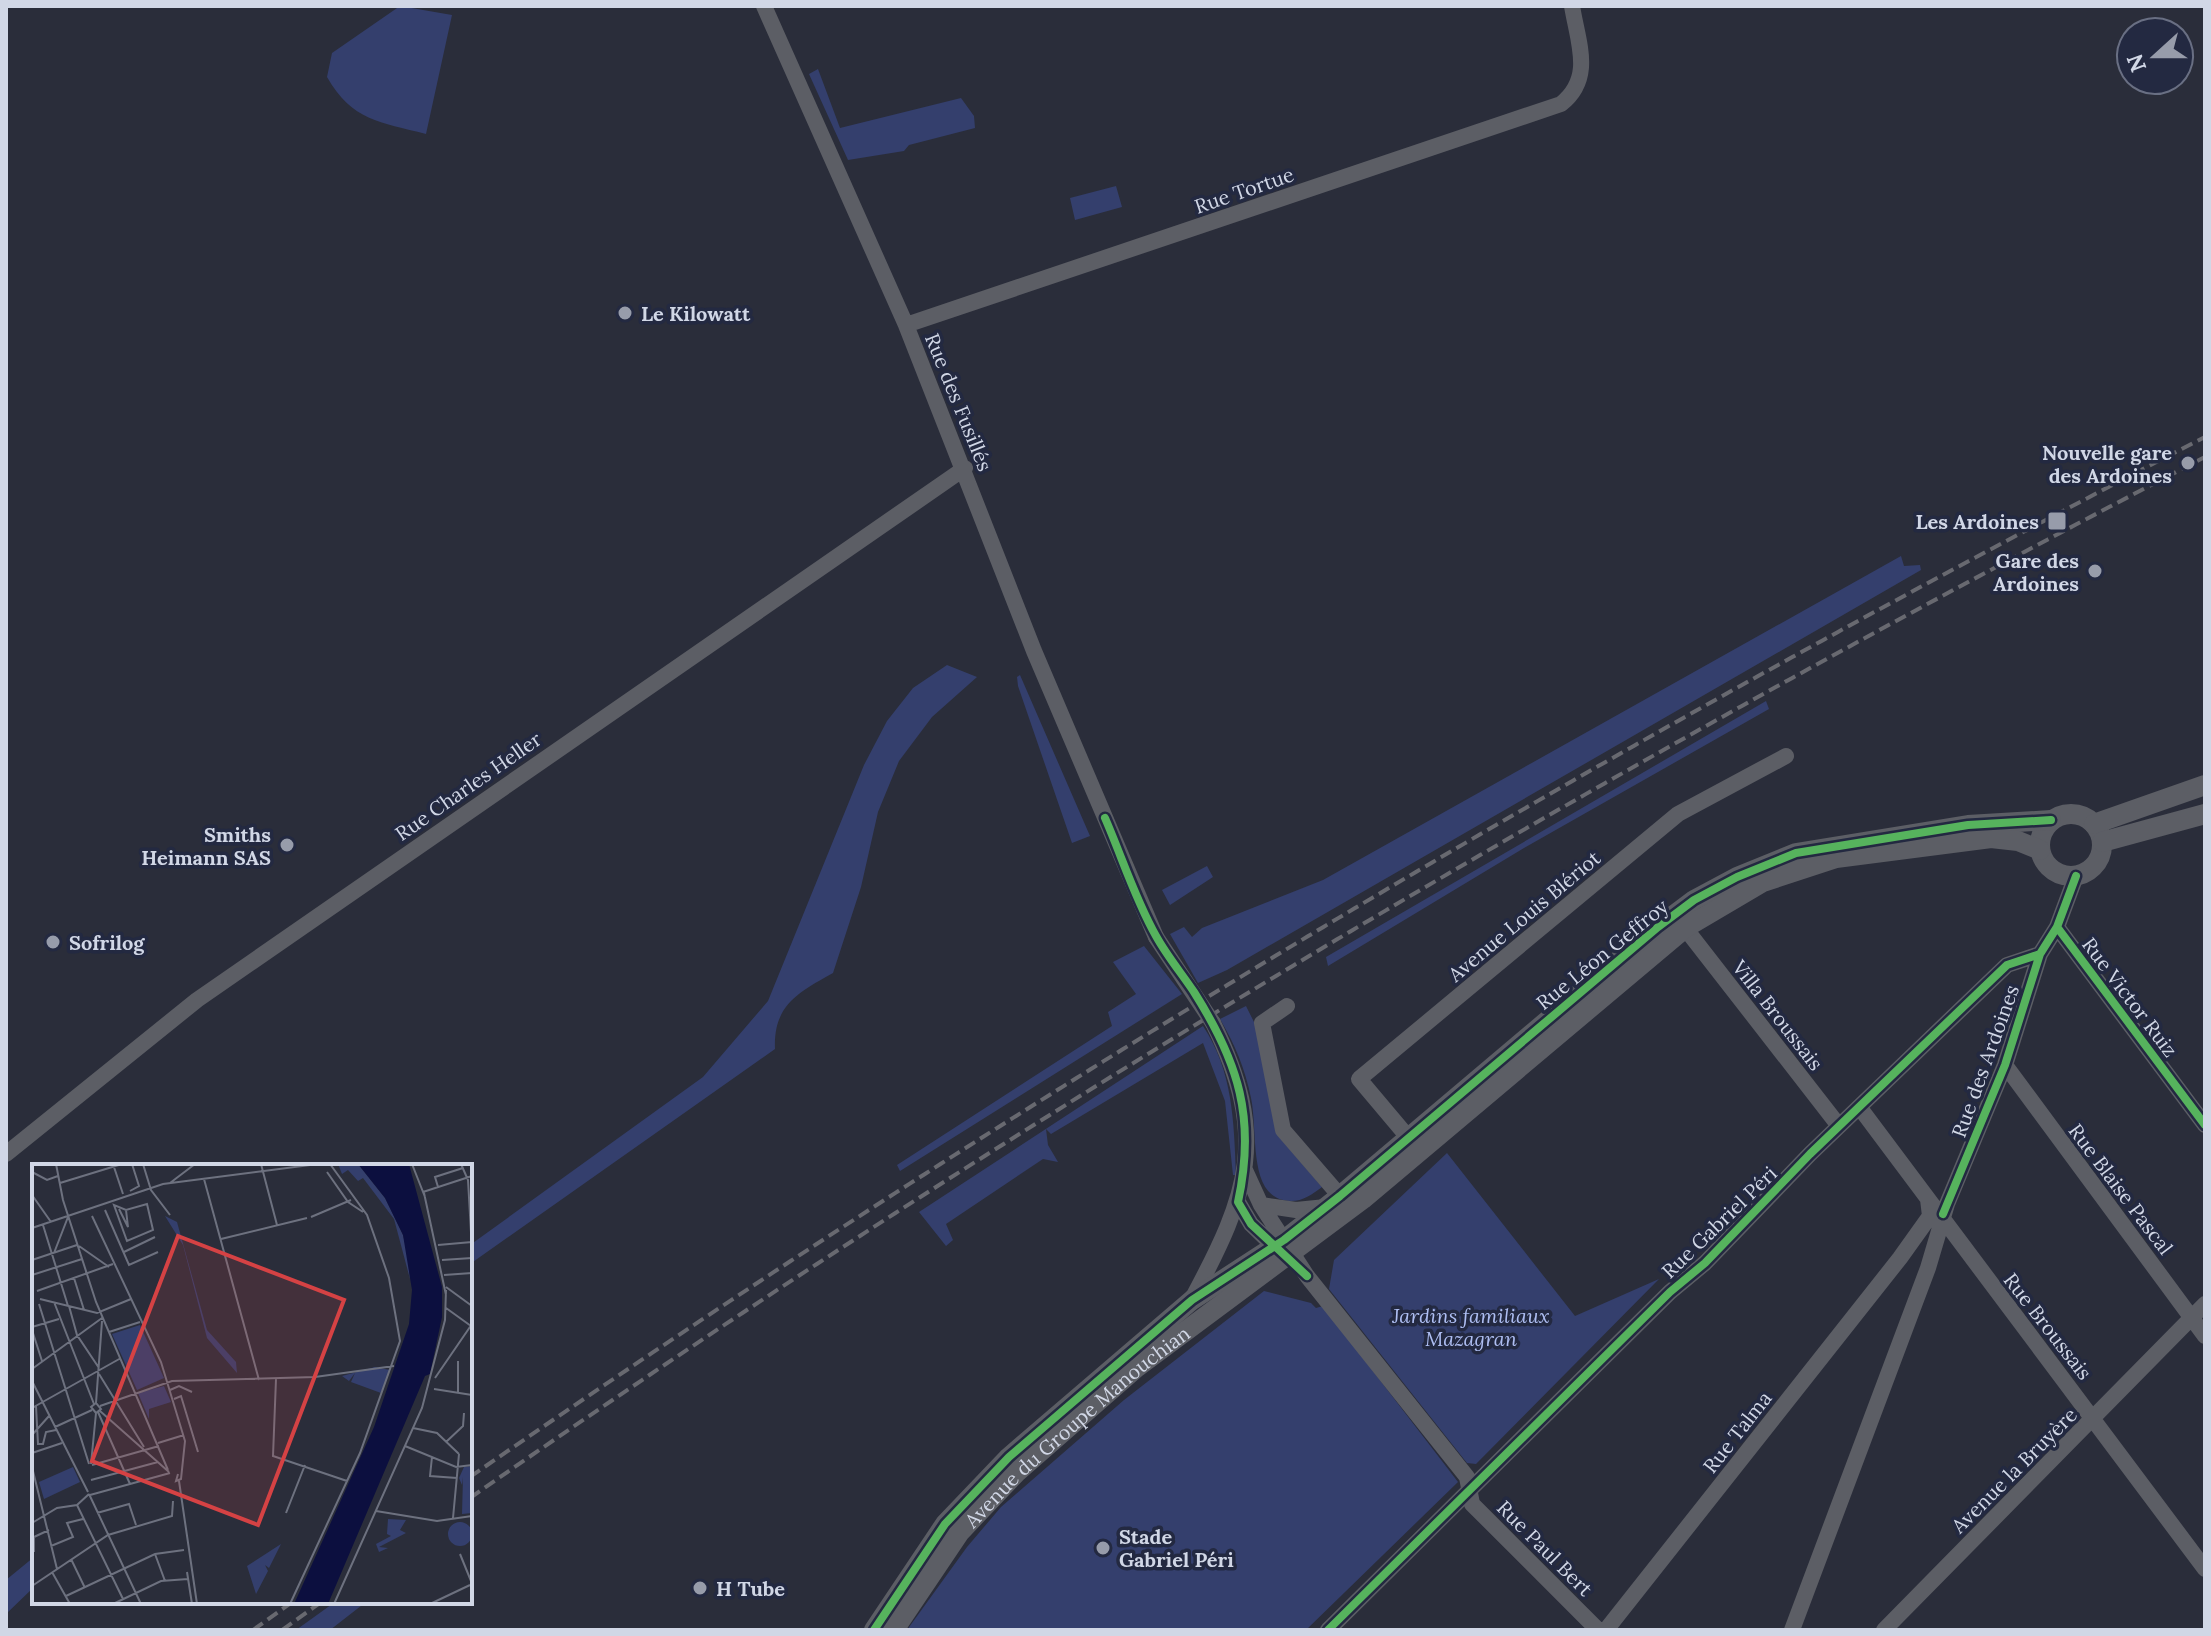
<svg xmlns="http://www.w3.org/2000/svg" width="2211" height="1636" viewBox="0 0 2211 1636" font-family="Lora,serif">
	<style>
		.green { fill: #343f6d }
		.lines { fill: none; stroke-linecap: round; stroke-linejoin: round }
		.minor { stroke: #5c5e65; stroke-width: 16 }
		.tertiary { stroke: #5c5e65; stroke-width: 20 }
		.rail { stroke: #686970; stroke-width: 4; stroke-dasharray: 12 6; stroke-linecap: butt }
		.minor-bridge { stroke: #5c5e65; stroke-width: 16 }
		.cycleway-casing { stroke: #232941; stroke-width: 13 }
		.cycleway { stroke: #56b35d; stroke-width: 8 }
		.poi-dot { fill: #979caa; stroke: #232941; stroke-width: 3 }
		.labels { text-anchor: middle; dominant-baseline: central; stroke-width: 7; stroke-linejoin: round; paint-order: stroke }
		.street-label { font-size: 20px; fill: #d1d7e6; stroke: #232941 }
		.poi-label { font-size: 20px; font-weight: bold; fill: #d1d7e6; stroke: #232941; text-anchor: start }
		.park-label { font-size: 20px; font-style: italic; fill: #aebef2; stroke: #232941 }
		.inset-road { fill: none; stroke: #6d717f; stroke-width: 2 }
		.view { fill: #d54244; fill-opacity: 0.15; stroke: #d54244; stroke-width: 4 }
		.inset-edge { fill: none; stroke: #d1d7e6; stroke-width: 4 }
	</style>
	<rect width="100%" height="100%" fill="#2a2d3a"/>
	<path class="green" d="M400,6L452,15L426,134C380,122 352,121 327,77L332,53Z
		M818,69L840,128L961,98L974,116L975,128L909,145L904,151L848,160L809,74Z
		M1116,186L1122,207L1075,220L1070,198Z
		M1901,556L1904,566L1920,565L1921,570L1227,970L1198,983L1170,934L1184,927L1192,937L1202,928L1323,880Z
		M947,665L977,677L932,717L899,761L878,812L861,887L833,973C799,992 773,1005 775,1049L470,1264V1245L703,1077L768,1001L864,765L887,721L913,688Z
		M1020,675L1090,836L1072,843L1018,686L1017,677Z
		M1766,701L1769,709L1524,848L1328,966L1326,957Z
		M1207,866L1213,877L1170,905L1162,890Z
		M1144,946L1182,994L900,1171L897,1165L1112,1026L1108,1012L1136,994L1113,962Z
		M1246,1006L1256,1026L1280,1138L1322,1187C1310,1196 1299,1204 1283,1200C1248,1192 1258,1130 1251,1098C1245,1068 1235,1045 1220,1019Z
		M1203,1026C1233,1071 1234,1122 1236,1175H1233L1225,1101L1203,1043L1051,1134L1046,1129L1048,1145L1058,1162L1043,1159L946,1224L953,1240L946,1246L919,1212Z
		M1447,1153L1575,1316L1659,1279L1476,1464L1467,1463L1329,1289L1334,1260Z
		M1264,1291L1311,1303L1316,1308L1323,1306L1458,1482L1306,1630H907L967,1547L1001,1507L1124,1400Z
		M34,1557V1587L6,1614V1580Z
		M335,1602H366L330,1630H296Z"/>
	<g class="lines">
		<path class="minor" d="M764,6L906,325L1034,651L1156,937
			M906,325L1561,104C1594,78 1578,43 1572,6
			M2057,927L2205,1125
			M1685,928L1839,1126
			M1287,1006L1262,1023L1283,1130L1340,1196
			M2005,1065L2205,1336
			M1860,1108L2205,1569
			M1407,1136L1359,1079L1678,814L1786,756
			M6,1154L197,1000L965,468
			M1245,1170L1261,1205L1307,1276L1467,1477L1472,1504L1598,1630
			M1238,1202L1251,1224L1282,1254
			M1261,1205L1296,1210L1326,1207
			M1192,1299C1249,1193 1269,1137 1213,1023
			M1328,1630L1670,1292L1705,1263L1810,1154L2007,965L2040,954
			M1606,1630L1900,1258L1930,1216L1928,1199
			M1792,1630L1928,1268L1947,1204L2005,1065L2040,954L2057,927L2076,876
			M1884,1630L2205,1304"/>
		<g class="tertiary">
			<circle cx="2071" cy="845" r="31"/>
			<path d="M2094,824L2205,785"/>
			<path d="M2102,842L2205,814"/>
			<path d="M874,1630L945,1524L1009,1457L1192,1300L1284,1240L1340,1196L1658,927L1694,900L1737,877L1796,853L1968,825L2051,820"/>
			<path id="s1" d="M894,1630L960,1532L1016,1473L1136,1368L1363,1199L1685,928L1763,882L1836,858L1991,838L2018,841L2040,850"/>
		</g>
		<path class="rail" d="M470,1477C1025,1093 1604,746 2205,437
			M470,1498C1024,1112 1605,768 2205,457
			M253,1630L292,1602
			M282,1630L321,1602"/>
		<path class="minor-bridge" d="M1156,937L1213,1023"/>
		<g class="cycleway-casing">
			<path id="cycleway" d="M1105,818C1122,857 1135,899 1156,936C1167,956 1182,974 1194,992C1239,1063 1256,1119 1238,1202L1251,1224L1307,1276
				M2057,927L2205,1125
				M1943,1214L2005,1065L2040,954L2057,927L2076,876
				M874,1630L945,1524L1009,1457L1192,1300L1284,1240L1340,1196L1658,927L1694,900L1737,877L1796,853L1968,825L2051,820
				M1328,1630L1670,1292L1705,1263L1810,1154L2007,965L2040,954"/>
		</g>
		<use href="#cycleway" class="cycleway"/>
	</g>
	<g class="poi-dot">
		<circle cx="625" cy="313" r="8"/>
		<circle cx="2188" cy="463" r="8"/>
		<rect x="2047" y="511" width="20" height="20" rx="4"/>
		<circle cx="2095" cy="571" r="8"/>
		<circle cx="287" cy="845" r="8"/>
		<circle cx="53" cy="942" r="8"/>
		<circle cx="1103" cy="1548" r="8"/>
		<circle cx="700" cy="1588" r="8"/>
	</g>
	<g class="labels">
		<g class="street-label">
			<text transform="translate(1244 190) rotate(-19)">Rue Tortue</text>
			<text transform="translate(959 402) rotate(68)">Rue des Fusillés</text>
			<text transform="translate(468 786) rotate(-35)">Rue Charles Heller</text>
			<text transform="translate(1524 916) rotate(-40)">Avenue Louis Blériot</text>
			<text transform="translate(1602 954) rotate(-39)">Rue Léon Geffroy</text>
			<text transform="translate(2130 997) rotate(53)">Rue Victor Ruiz</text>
			<text transform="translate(1778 1015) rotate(52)">Villa Broussais</text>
			<text transform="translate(1985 1061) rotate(-70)">Rue des Ardoines</text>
			<text transform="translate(2121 1189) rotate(53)">Rue Blaise Pascal</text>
			<text transform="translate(1719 1222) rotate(-44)">Rue Gabriel Péri</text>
			<text transform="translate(2048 1326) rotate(52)">Rue Broussais</text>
			<text stroke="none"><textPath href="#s1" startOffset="276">Avenue du Groupe Manouchian</textPath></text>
			<text transform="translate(1737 1432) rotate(-52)">Rue Talma</text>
			<text transform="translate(2014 1470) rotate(-45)">Avenue la Bruyère</text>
			<text transform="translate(1545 1548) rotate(45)">Rue Paul Bert</text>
		</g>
		<g class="poi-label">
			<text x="641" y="313">Le Kilowatt</text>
			<text x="2172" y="452" text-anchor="end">Nouvelle gare<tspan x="2172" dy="23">des Ardoines</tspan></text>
			<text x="2039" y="521" text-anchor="end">Les Ardoines</text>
			<text x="2079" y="560" text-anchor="end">Gare des<tspan x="2079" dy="23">Ardoines</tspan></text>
			<text x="271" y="834" text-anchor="end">Smiths<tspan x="271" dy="23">Heimann SAS</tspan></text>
			<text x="69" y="942">Sofrilog</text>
			<text x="1119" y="1536">Stade<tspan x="1119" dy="23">Gabriel Péri</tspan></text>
			<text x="716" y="1588">H Tube</text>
		</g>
		<g class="park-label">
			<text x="1471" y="1315">Jardins familiaux<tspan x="1471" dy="23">Mazagran</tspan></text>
		</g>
	</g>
	<g transform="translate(32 1164)">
		<rect width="440" height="440" fill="#2a2d3a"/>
		<path d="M306,0H326L353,34L371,71L375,87L378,115L362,55L331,14L326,17L316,6L310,10ZM133,52L145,58L175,166L204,198L205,209L175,174L151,81ZM108,161L132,214L105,226L80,170ZM343,203L358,206L349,229L319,218L323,209L317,217L310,212ZM132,222L139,238L117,245V255L106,229ZM440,302V349L430,350L431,313L430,321L427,314L432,303ZM41,303L48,318L12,335L7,318ZM356,355L374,356L368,366L374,369L347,383L356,384L347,388L344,380L359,372L355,370ZM416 370a12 12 0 1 1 24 0a12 12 0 1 1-24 0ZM249,380L237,404L233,401L236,407L224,430L215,402Z" fill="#343f6d"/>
		<path d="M326,0H377L410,123V153L398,210L393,212L296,440H262L342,263L377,160L380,126L371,71L353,34Z" fill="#0c0f3f"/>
		<path class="inset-road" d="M24,0L31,36L64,138L136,306M81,0L91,30M111,0L119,26L138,51M229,0L245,61M380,0L393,33M429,0L436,16L440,86M0,8L15,16L26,12M295,8L316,38L331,48M172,15L227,216M28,19L90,0M138,19L163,0M406,23L403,13L431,4M98,27L107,22L100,0M391,28L440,12M392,29L414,131M0,31L19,58M115,40L121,66L95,77L82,41L94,46ZM87,45L96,63L94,46M73,46L97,101L126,88M60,52L129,198L153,277L149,315L144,317L146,310M279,53L319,36M11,61L36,142M0,64L131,20L286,0M189,75L275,54M406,81L440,78M47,82L77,103M92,88L123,73M22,89L36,53M0,96L45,81M410,96L440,94M0,111L50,95M412,111L440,109M42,114L52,146M414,123L440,142M5,127L81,100M8,135L65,149L99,135M22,138L62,240M7,140L57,300M37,142L45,171L67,204M414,144L439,162M0,163L27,155M0,166L10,197M77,168L108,158M0,205L70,154M67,210L112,283M403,214L440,160M244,215L241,292L315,317M0,217L56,328M402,225L440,231M138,226L147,222L160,228M426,230V197M142,235L149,232L166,288M64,239L59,243L64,249L69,245L64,239L70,157M4,242L6,280H11L14,268L24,266M68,242L140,217L283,213L362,202M0,244L89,194M68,247L137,308M66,248L98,320M23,263L60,246M381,264L405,269L427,290M0,271L17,252M414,278L431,262L432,249M126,279L152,271M373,282L424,303L440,301M0,289L30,279M400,293L398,312L425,314M59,300L64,249M60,301L127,282M0,303L25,405M59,316L126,298M147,317L165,440M57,330L109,440M58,331L138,309M45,341L91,435M344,347L405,357L440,352M65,349L97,340L104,361M254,349L273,301M421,354L427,290M0,359L25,344L45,341L57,330M19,382L41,373L35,359L51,355M2,388V373L17,366M123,390L133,417M428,390L439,417M39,395L53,424M20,408L38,440M155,408L160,440M0,422L76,371L140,352L141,337M34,432L123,390L152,386M81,440L129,417L156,415M258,440L328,289L368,177L357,114L335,51L298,0M302,440L390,244L413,156L414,126M398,440L438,421"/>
		<path class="view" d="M146,72L312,136L226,361L60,297Z"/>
		<rect width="440" height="440" class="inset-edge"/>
	</g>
	<rect width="2211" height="1636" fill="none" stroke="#d1d7e6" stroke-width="16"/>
	<g transform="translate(2155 56) rotate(249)"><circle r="38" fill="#232941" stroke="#696f83" stroke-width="2"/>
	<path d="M0-6L14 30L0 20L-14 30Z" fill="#979caa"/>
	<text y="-12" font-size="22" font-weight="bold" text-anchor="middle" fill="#d1d7e6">N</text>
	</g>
</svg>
